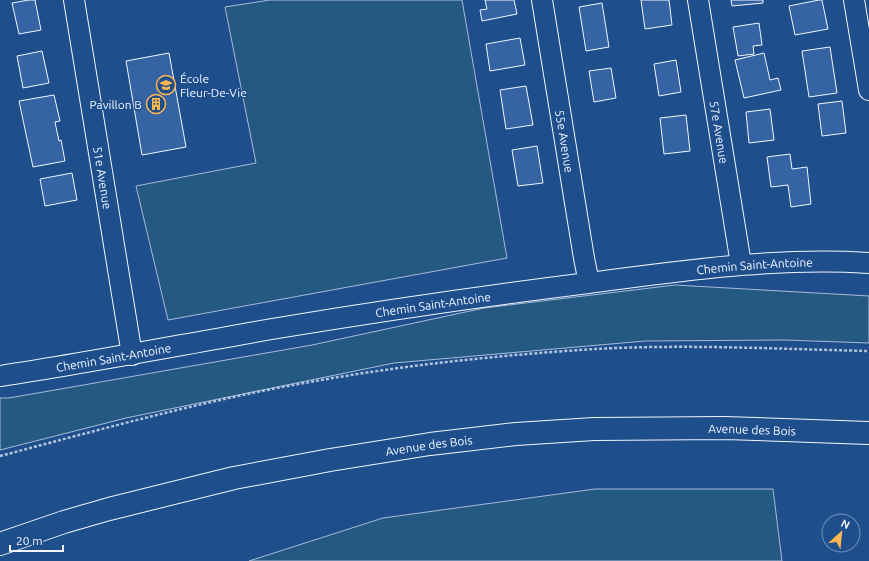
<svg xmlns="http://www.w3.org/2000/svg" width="869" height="561" viewBox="0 0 869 561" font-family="Ubuntu,sans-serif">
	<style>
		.green { fill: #245a82; stroke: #a8bbd7 }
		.building { fill: #3563a3; stroke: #f2f6ff }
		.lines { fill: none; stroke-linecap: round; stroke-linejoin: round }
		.minor-casing { stroke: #f2f6ff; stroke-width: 22 }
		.major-casing { stroke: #f2f6ff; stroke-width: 24 }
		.path { stroke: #b3c4dc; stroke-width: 2.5; stroke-dasharray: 3 2; stroke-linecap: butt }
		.minor { stroke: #1f4e8c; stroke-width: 20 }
		.major { stroke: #1f4e8c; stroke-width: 22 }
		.labels { text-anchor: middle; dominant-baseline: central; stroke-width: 3; stroke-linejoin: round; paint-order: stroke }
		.poi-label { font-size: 12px; fill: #f2f6ff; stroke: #1f4e8c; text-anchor: start }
		.street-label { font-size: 12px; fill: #f2f6ff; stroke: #1f4e8c }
	</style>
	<rect width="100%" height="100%" fill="#1f4e8c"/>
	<path class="green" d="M270,0H462L507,258L168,320L136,186L256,163L225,7Z
		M675,285L869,296V343L785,340L645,341L394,363L126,418L0,450V398H9L312,345L484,308Z
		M595,489H773L782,561H249L383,518Z"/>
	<path class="building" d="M29,0H35L41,30L19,34L12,3Z
		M485,0H514L517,14L482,21L480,10L487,9Z
		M641,0H669L672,25L645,29Z
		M731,0H763V3L732,6Z
		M819,0H822L828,29L795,35L789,6Z
		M602,3L609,47L586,51L579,7Z
		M759,23L762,45L753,46L754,54L738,56L733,27Z
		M520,38L525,65L490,71L486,44Z
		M830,47L837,93L809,97L802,51Z
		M42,51L49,83L23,88L17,56Z
		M169,53L186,147L142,155L126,61Z
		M764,53L770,80L778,78L781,90L744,98L735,60Z
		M676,60L681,92L659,96L654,64Z
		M611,68L616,98L594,102L589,71Z
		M526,86L533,125L506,129L500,90Z
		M54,95L60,121L55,122L59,141L61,140L65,161L33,167L19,101Z
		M842,101L846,133L822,136L818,104Z
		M770,109L774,140L749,143L746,112Z
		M686,115L690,151L664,154L660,118Z
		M537,146L543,183L518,186L512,150Z
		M790,154L792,169L807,167L811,204L791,207L788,185L771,187L767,157Z
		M72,173L77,200L45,206L40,179Z"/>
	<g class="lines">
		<g class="minor-casing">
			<g id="minor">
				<path id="s1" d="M74,0L132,355"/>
				<path id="s2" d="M542,0L584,258L589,283"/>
				<path id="s3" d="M698,0L741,264"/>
				<path d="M854,0L869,90"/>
				<path id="s4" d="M0,376C93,362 185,344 278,328C381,311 484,296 588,283C683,271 773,257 869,263"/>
			</g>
		</g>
		<g class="major-casing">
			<g id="major">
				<path id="s5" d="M0,544L64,522L109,509L234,478L330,460L430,444L516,434L594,429L725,428L869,433"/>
			</g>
		</g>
		<path class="path" d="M0,456C103,429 205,400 310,382C404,365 500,355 595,349C686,344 778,349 869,351"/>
		<use href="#minor" class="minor"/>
		<use href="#major" class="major"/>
	</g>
	<defs>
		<g id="school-ring" transform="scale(1)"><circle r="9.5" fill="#1f4e8c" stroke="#ffb74d" stroke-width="1.5"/><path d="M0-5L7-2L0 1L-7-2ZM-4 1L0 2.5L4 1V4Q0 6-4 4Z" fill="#ffb74d"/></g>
		<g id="building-ring" transform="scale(1)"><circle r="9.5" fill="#1f4e8c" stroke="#ffb74d" stroke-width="1.5"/><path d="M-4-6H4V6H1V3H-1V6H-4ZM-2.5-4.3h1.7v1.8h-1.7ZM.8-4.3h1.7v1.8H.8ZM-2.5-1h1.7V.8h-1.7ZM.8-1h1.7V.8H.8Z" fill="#ffb74d"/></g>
	</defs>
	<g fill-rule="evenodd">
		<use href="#school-ring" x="166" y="85"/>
		<use href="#building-ring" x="156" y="104"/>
	</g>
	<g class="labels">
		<g class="poi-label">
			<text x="180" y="78">École<tspan x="180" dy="14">Fleur-De-Vie</tspan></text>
			<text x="142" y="104" text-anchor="end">Pavillon B</text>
		</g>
		<g class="street-label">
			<text stroke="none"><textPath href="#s3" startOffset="134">57e Avenue</textPath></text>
			<text stroke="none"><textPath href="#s2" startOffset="143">55e Avenue</textPath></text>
			<text stroke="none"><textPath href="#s1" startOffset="180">51e Avenue</textPath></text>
			<text stroke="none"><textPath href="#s4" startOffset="763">Chemin Saint-Antoine</textPath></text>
			<text stroke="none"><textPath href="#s4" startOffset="439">Chemin Saint-Antoine</textPath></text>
			<text stroke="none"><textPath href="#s4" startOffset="115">Chemin Saint-Antoine</textPath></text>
			<text stroke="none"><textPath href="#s5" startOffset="765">Avenue des Bois</textPath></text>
			<text stroke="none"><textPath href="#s5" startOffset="441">Avenue des Bois</textPath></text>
		</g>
	</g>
	<g transform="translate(841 533) rotate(27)"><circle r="19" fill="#1f4e8c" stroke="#7391ba"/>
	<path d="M0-3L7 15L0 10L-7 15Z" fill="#ffb74d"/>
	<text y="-6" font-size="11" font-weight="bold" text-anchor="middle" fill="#f2f6ff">N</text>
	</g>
	<path d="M10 545v6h53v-6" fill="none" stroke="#f2f6ff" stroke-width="2"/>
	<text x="16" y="545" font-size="12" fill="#f2f6ff" stroke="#1f4e8c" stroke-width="3" paint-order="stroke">20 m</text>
</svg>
